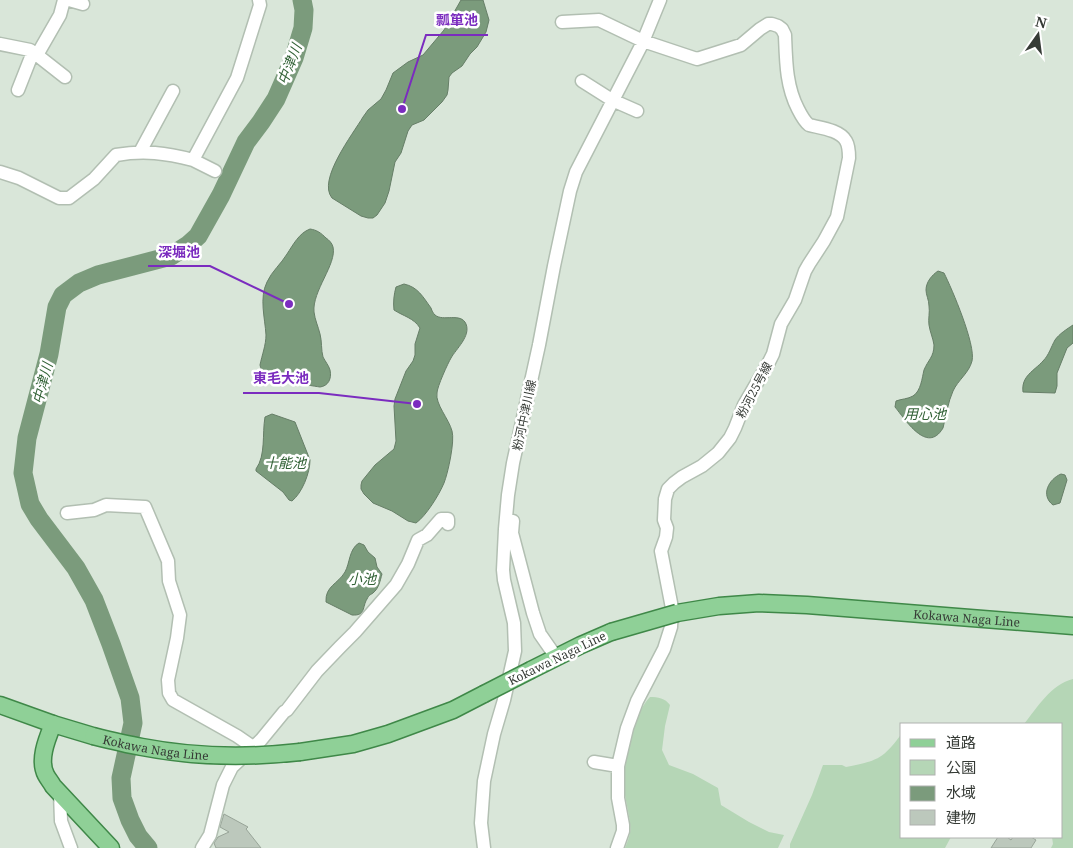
<svg xmlns="http://www.w3.org/2000/svg" width="1073" height="848" viewBox="0 0 1073 848" font-family="'Noto Serif','Noto Sans JP',serif">
	<style>
		.green { fill: #b5d6b6 }
		.water { fill: #7b9b7c; stroke: #667e67 }
		.lines { fill: none; stroke-linecap: round; stroke-linejoin: round }
		.river { stroke: #7b9b7c; stroke-width: 19 }
		.building { fill: #bcc8bc; stroke: #98a498 }
		.minor-casing { stroke: #b2bfb2; stroke-width: 15 }
		.major-casing { stroke: #3f8848; stroke-width: 19 }
		.minor { stroke: #fff; stroke-width: 12 }
		.major { stroke: #8fd097; stroke-width: 16 }
		.major-bridge-casing { stroke: #3f8848; stroke-width: 19; stroke-linecap: butt }
		.major-bridge { stroke: #8fd097; stroke-width: 16 }
		.labels { text-anchor: middle; dominant-baseline: central; stroke-width: 5; stroke-linejoin: round; paint-order: stroke }
		.street-label { font-size: 12px; fill: #363b36; stroke: #fff }
		.water-label { font-size: 14px; font-style: italic; fill: #326236; stroke: #fff }
		.leader { fill: none; stroke: #7b2cbf; stroke-width: 2 }
		.callout-dot { fill: #7b2cbf; stroke: #fff; stroke-width: 2 }
		.callout-label { font-size: 14px; text-anchor: middle; font-weight: bold; fill: #7b2cbf; stroke: #fff; stroke-width: 5; stroke-linejoin: round; paint-order: stroke }
	</style>
	<rect width="100%" height="100%" fill="#d9e6d9"/>
	<path class="green" d="M1073,679V848H1051L1053,844L1052,837H1062V724H1024C1037,708 1051,684 1073,679Z
		M650,697C658,697 665,698 670,705L665,726L662,750L669,765L693,774L718,788L721,805L749,822L769,832L784,835L778,848H625C627,843 629,838 630,833C632,823 625,800 624,788C623,763 633,714 650,697Z
		M902,733V837H951L945,848H790V844L812,795L823,765H842L846,767C876,761 883,760 902,733Z"/>
	<path class="water" d="M461,0H483L489,20L486,32L477,47L470,54L462,66L452,73L449,77L448,90L447,95L442,102L424,120L412,125L408,131L401,153L395,162L389,191L385,203L377,215L373,218H368L361,216L332,198C317,180 353,134 363,117L368,110L381,99L386,90L393,73L408,62L423,55L444,30Z
		M310,229C317,230 321,233 326,238C329,240 332,243 333,247C337,264 312,291 314,312C315,320 318,326 320,334C322,341 321,350 323,357C325,361 329,366 330,370C332,379 328,386 320,387C307,385 273,380 264,372C261,370 261,369 260,365C262,355 266,345 266,335C265,318 259,298 267,282C272,271 281,264 287,254C293,245 299,233 310,229Z
		M938,271L944,273C952,289 976,345 972,361C969,373 958,380 953,391C948,402 946,416 943,428C927,455 905,419 895,407L896,401C901,399 908,399 913,396C921,391 922,378 924,370C928,360 934,357 934,345C933,338 930,332 929,325C928,319 930,312 929,306C929,300 926,295 926,290C926,282 932,275 938,271Z
		M404,284C418,287 423,297 431,308C432,311 433,313 435,315C443,322 461,312 466,324C471,336 456,349 451,358C448,363 437,387 437,393C435,404 449,419 452,431C455,441 448,473 444,483C439,495 426,516 416,523L408,521L392,511L373,503L364,494L361,489V485L362,481L375,465L394,449L396,441L394,406L395,399L406,371L413,361L415,355V344L420,328C414,318 403,316 394,310C393,302 394,294 396,287Z
		M1073,325V343L1067,348L1057,373V386L1055,393L1023,392C1021,376 1034,371 1043,361C1049,355 1051,347 1055,340C1059,334 1067,329 1073,325Z
		M272,414L295,422L310,460C310,473 302,493 292,501L289,500L283,492L256,471V469C266,455 262,434 265,417Z
		M1061,474L1065,475L1067,480L1060,503L1053,505C1040,495 1049,479 1061,474Z
		M359,543L364,545L368,552L375,558L377,567L382,574C380,581 379,588 373,593C370,595 369,595 367,599C362,607 366,616 352,615L326,602C325,586 338,584 345,572C350,563 349,549 359,543Z"/>
	<g class="lines">
		<path class="river" d="M148,848L138,836L130,820L122,798L121,778L133,723L130,698L111,644L94,600L76,568L39,519L30,504L23,473L27,438L49,354L57,307L63,295L79,283L98,275L171,256L188,245L198,236L221,195L246,142L261,122L276,99L294,58L303,28L304,10L302,0"/>
	</g>
	<path class="building" d="M224,814L248,827L246,829L261,848H216L214,843L218,837L229,832L220,827Z
		M998,837H1007L1011,840L1013,837H1031L1036,840L1031,848H991Z"/>
	<g class="lines">
		<g class="minor-casing">
			<path id="minor" d="M69,0L83,4
				M562,22L599,20L643,41L697,59L741,45L760,29L768,24H772L778,26L782,29L785,35C786,61 786,86 798,109C801,115 804,121 809,125C821,128 840,130 846,141C849,146 849,153 849,158L837,217L824,241L809,264L805,271L795,300L781,324L773,354L769,362L744,405L735,428L730,438L718,453L702,466L682,477L674,483L668,489L665,499L664,520L667,528L666,537L661,551L672,608L671,627L664,649L637,701L627,728L618,766V798L623,825V831L617,848
				M0,44L30,50L37,55L65,77
				M37,55L60,15L64,0
				M582,81L612,100L637,111
				M18,90L33,52
				M140,152L173,91
				M193,160L215,171
				M0,172L19,178L59,198H69L94,179L116,155C144,150 166,153 193,160L237,78L260,5L259,0
				M67,513L94,510L106,505L145,507L168,561L169,581L180,615L177,638L168,680L169,693L173,700L237,736L253,747
				M513,521L512,533L533,613L540,634L556,657
				M594,762L618,766
				M60,793L61,821L71,848
				M202,848L210,835L223,785L232,767L261,740L284,712L287,710L317,671L340,647L355,632L396,585L408,564L418,540L427,535L441,519H448V524
				M484,848L481,823L484,781L494,734L504,700L515,651L514,623L504,580L503,570L505,529L508,495L513,463L539,345L554,266L570,191L576,172L642,44L660,0"/>
		</g>
		<g class="major-casing">
			<g id="major">
				<path id="s1" d="M677,613L719,606L759,603L807,605L1073,626"/>
				<path d="M531,670L581,645L611,632"/>
				<path d="M0,705L53,724L93,736"/>
				<path d="M53,724C47,739 38,760 46,775C48,779 51,782 53,786L111,848"/>
				<path d="M300,752L353,744L388,734L453,710L484,694"/>
			</g>
		</g>
		<use href="#minor" class="minor"/>
		<use href="#major" class="major"/>
		<g class="major-bridge-casing">
			<g id="major-bridge">
				<path d="M611,632L677,613"/>
				<path d="M484,694L531,670"/>
				<path id="s2" d="M93,736C109,740 125,744 142,747C194,757 247,758 300,752"/>
			</g>
		</g>
		<use href="#major-bridge" class="major-bridge"/>
	</g>
	<g class="labels">
		<g class="street-label">
			<text transform="translate(754 390) rotate(-62)">粉河25号線</text>
			<text transform="translate(524 415) rotate(-78)">粉河中津川線</text>
			<text stroke="none"><textPath href="#s1" startOffset="291">Kokawa Naga Line</textPath></text>
			<text transform="translate(557 658) rotate(-26)">Kokawa Naga Line</text>
			<text stroke="none"><textPath href="#s2" startOffset="64">Kokawa Naga Line</textPath></text>
		</g>
		<g class="water-label">
			<text transform="translate(289 64) rotate(-69)">中津川</text>
			<text transform="translate(42 383) rotate(-75)">中津川</text>
			<text x="925" y="413">用心池</text>
			<text x="285" y="462">十能池</text>
			<text x="362" y="578">小池</text>
		</g>
	</g>
	<path class="leader" d="M402 109L426 35H488M289 304L210 266H148M417 404L319 393H243"/>
	<g class="callout-dot">
		<circle cx="402" cy="109" r="5"/>
		<circle cx="289" cy="304" r="5"/>
		<circle cx="417" cy="404" r="5"/>
	</g>
	<g class="callout-label">
		<text x="457" y="25">瓢箪池</text>
		<text x="179" y="257">深堀池</text>
		<text x="281" y="383">東毛大池</text>
	</g>
	<rect x="900" y="723" width="162" height="115" fill="#ffffff" stroke="#afb1af"/>
	<rect x="910" y="739" width="25" height="8" fill="#8fd097" stroke="#afb1af"/>
	<text x="946" y="748" font-size="15" fill="#363b36">道路</text>
	<rect x="910" y="760" width="25" height="15" fill="#b5d6b6" stroke="#afb1af"/>
	<text x="946" y="773" font-size="15" fill="#363b36">公園</text>
	<rect x="910" y="786" width="25" height="15" fill="#7b9b7c" stroke="#afb1af"/>
	<text x="946" y="798" font-size="15" fill="#363b36">水域</text>
	<rect x="910" y="810" width="25" height="15" fill="#bcc8bc" stroke="#afb1af"/>
	<text x="946" y="823" font-size="15" fill="#363b36">建物</text>
	<g transform="translate(1038 35) rotate(14)" stroke="#ffffff" stroke-width="4" paint-order="stroke">
	<path d="M0-4L9 19L0 12L-9 19Z" fill="#363b36"/>
	<text y="-8" font-size="14" font-weight="bold" text-anchor="middle" fill="#363b36">N</text>
	</g>
</svg>
